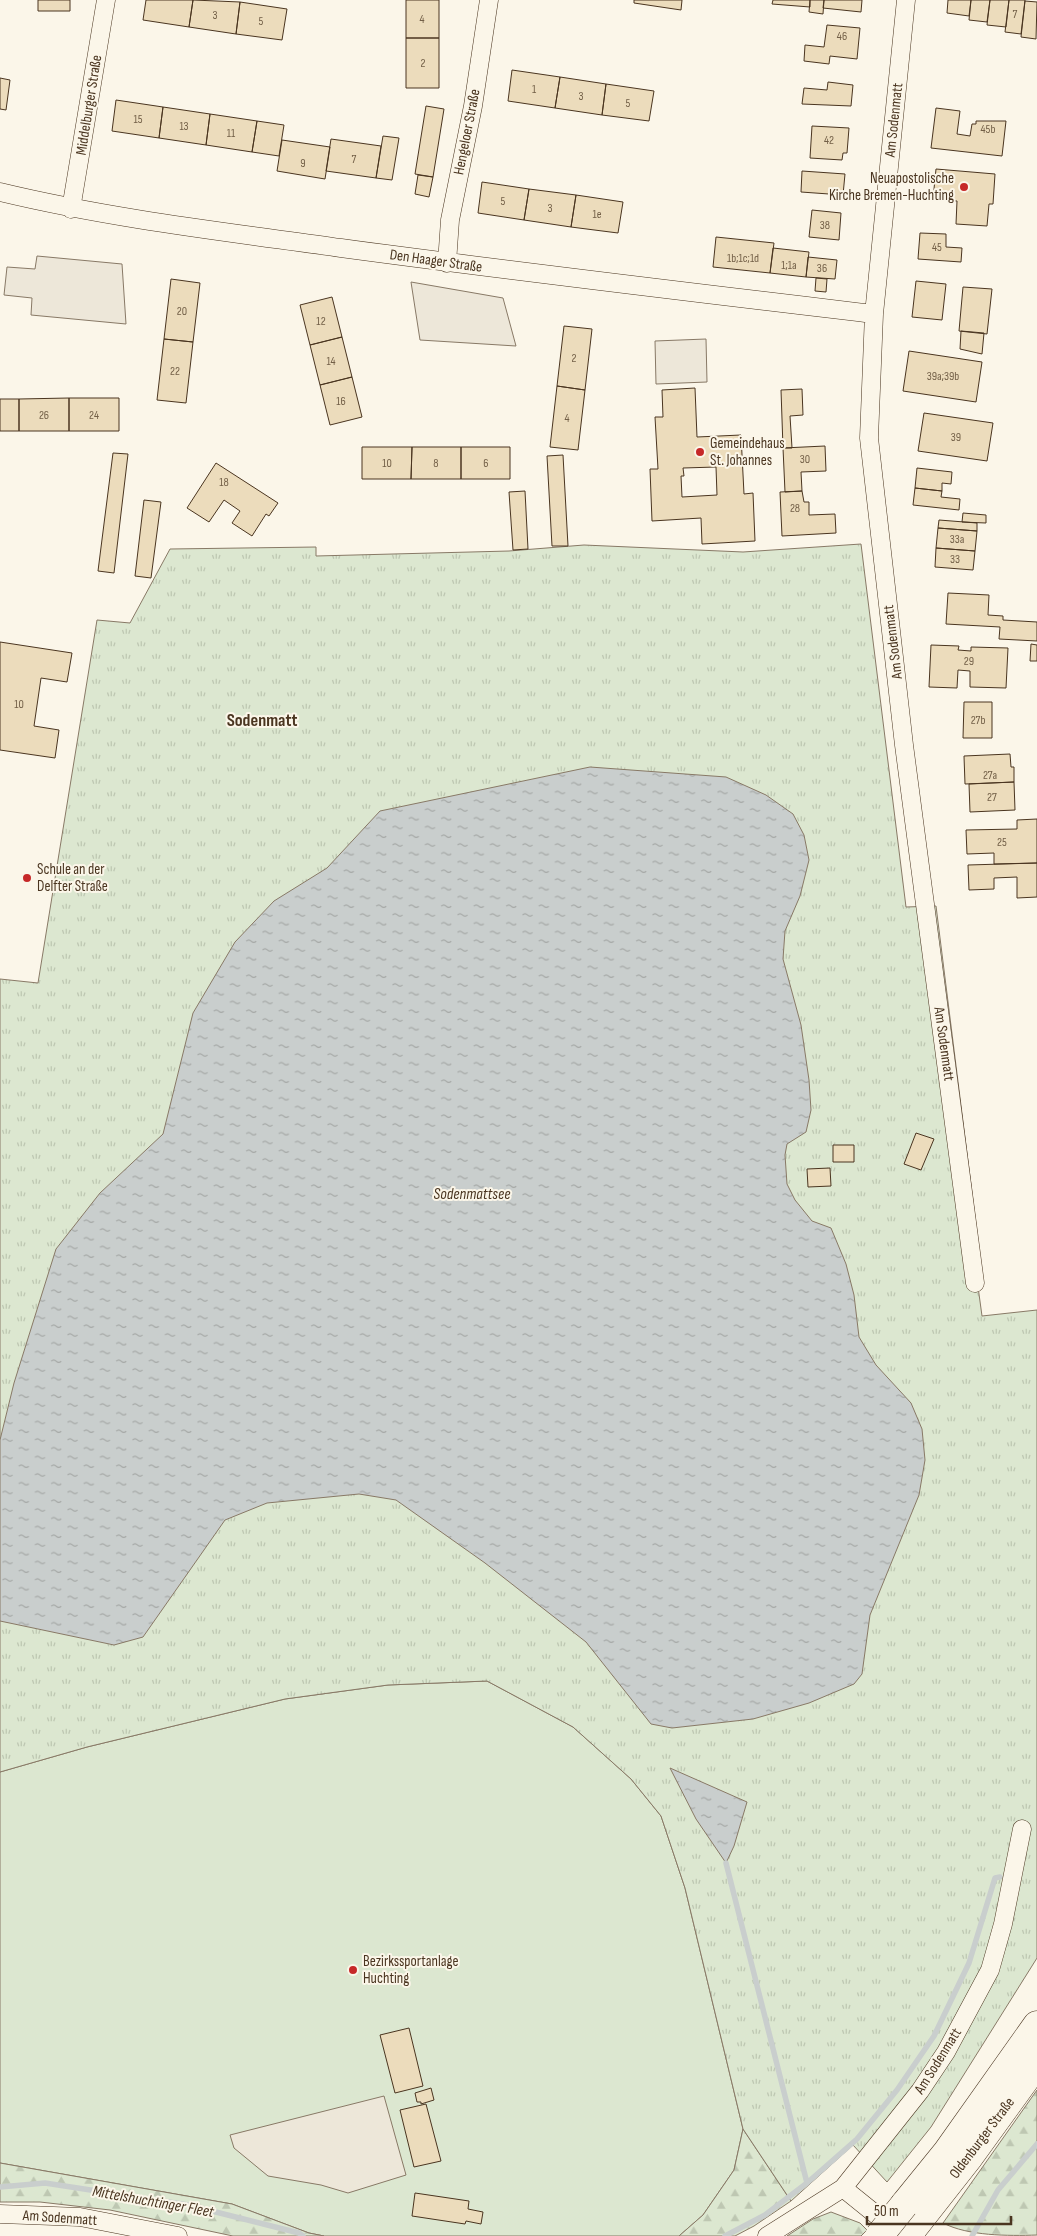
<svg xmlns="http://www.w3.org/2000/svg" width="1037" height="2236" viewBox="0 0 1037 2236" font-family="'Sofia Sans Condensed',sans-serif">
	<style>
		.grass { fill: #dce7d0; stroke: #887966 }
		.forest { fill: url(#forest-firs); stroke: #887966 }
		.park { fill: url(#park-tufts); stroke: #887966 }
		.parking { fill: #ede7d9; stroke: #887966 }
		.water { fill: url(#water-ripples); stroke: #887966 }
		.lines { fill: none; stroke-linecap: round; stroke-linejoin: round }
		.stream { stroke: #c9cecd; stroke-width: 5.5 }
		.building { fill: #ecdcbc; stroke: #4a3520; fill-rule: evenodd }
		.minor-casing { stroke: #4a3520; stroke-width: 19 }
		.trunk-casing { stroke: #4a3520; stroke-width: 29 }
		.minor { stroke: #fbf6e9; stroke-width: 18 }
		.trunk { stroke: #fbf6e9; stroke-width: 28 }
		.trunk-bridge-casing { stroke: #4a3520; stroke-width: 29; stroke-linecap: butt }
		.trunk-bridge { stroke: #fbf6e9; stroke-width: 28 }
		.poi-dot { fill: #c62828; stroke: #fbf6e9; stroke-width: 2 }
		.labels { text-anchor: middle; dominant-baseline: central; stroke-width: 4; stroke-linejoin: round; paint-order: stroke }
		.number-label { font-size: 12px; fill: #725f47 }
		.street-label { font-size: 15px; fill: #4a3520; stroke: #fbf6e9 }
		.poi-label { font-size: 15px; fill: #4a3520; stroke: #fbf6e9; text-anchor: start }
		.water-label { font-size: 16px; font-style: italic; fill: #4a3520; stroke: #fbf6e9 }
		.quarter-label { font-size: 18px; font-weight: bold; fill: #4a3520; stroke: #fbf6e9 }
	</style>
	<defs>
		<pattern id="forest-firs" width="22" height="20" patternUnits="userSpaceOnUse" patternTransform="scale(1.25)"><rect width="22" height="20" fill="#dce7d0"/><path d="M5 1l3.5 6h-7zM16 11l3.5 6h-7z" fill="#bec7b2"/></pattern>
		<pattern id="park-tufts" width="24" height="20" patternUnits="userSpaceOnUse" patternTransform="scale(1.25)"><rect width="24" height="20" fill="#dce7d0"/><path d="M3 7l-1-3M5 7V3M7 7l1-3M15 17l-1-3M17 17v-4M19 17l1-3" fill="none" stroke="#bec7b2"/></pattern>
		<pattern id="water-ripples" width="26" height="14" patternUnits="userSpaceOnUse" patternTransform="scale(1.25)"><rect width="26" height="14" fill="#c9cecd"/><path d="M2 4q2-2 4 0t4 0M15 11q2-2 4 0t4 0" fill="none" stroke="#a5a8a6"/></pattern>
	</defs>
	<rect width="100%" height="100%" fill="#fbf6e9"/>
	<path class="grass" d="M487,1681L573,1727L631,1779L661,1816L685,1888L743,2129L734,2170L703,2215L679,2236H324L309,2233L232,2204L0,2163V1772L87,1747L285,1699L388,1685Z"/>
	<path class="forest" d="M1037,2090V2235C1008,2236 968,2236 943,2223Z
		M743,2129L791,2201L754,2226L735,2236H679L703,2215L734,2170Z
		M0,2163L232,2204L309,2233L324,2236H233L110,2210L40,2202H0Z
		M831,2212L860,2223L867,2230L861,2236H787L813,2219Z"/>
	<path class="park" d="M861,544L906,907L936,906L979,1249L973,1250L982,1316L1037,1310V1958L931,2127L887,2182L853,2145L791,2201L743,2129L685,1888L661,1816L631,1779L573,1727L487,1681L388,1685L285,1699L87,1747L0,1772V979L38,983L97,620L130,623L170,549L316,547V556L509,551L584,545L743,552Z"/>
	<path class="parking" d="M37,256L122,264L126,324L31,315L32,298L4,295L7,267L35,269Z
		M411,282L503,298L516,346L420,340Z
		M706,339L707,382L656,384L655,341Z
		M384,2096L406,2175L348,2193L321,2185L268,2176L234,2148L230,2135Z"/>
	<path class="water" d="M590,767L726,777L766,795L793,814L804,835L809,860L800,896L785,931L783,959L801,1025L809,1080L811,1110L806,1132L787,1144L785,1155L787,1184L795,1200L812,1221L831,1228L846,1264L854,1295L859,1337L876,1365L911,1403L922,1429L925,1460L919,1495L870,1615L862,1674L854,1684L809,1703L753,1719L672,1728L651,1724L586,1642L485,1563L396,1500L359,1494L267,1503L225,1520L143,1637L114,1645L0,1621V1440L14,1383L56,1249L100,1193L163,1134L193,1013L235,942L274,901L327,868L380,811Z
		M670,1768L747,1802L734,1846L726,1863L696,1819Z"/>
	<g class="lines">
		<path class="stream" d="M726,1863L807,2183
			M0,2187L45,2183L188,2205L299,2233L303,2236
			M725,2236L765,2215L807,2183L857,2139L897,2090L934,2036L969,1963L995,1878L1000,1877
			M972,2236L998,2190L1037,2144"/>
	</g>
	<path class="building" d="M38,0H70V11H38Z
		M146,0H193L189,27L143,20Z
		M193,0L240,2L236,34L189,27Z
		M406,0H439V38H406Z
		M634,0H682L681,10L634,3Z
		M773,0H810V7L772,4Z
		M810,0H824L823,14L809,12Z
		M824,0H862L861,12L823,8Z
		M948,0H971L969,16L947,13Z
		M971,0H990L987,22L969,20Z
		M990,0H1009L1006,27L987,25Z
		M1009,0H1025L1021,34L1005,32Z
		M1025,1L1037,2L1036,39L1021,37Z
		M240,2L287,9L282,40L236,34Z
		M827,25L860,28L857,59L830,56L829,64L804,61L805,45L824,47Z
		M406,38H439V88H406Z
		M512,70L560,77L555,108L508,101Z
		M560,77L606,84L602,115L555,108Z
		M0,78L10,80L6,110L0,109Z
		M828,82L853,85L851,106L802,104L804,88L827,90Z
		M606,84L654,91L649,121L602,115Z
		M116,100L163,107L159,138L112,131Z
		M426,106L444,109L433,177L415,174Z
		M163,107L210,114L206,145L159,138Z
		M936,108L960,111L957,134L970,136L972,124H976V121H1006L1002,156L931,148Z
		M210,114L257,121L252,152L206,145Z
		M257,121L284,125L279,156L252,152Z
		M812,126L849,128L847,153H843L842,160L810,158Z
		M383,136L399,138L392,180L376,178Z
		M331,139L381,146L376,178L326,171Z
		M282,140L330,147L325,179L277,171Z
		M936,169L995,174L993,204H989L987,226L956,224L957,201L933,199Z
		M802,171L845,174L843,195L801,192Z
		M418,175L433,177L429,197L415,194Z
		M482,182L529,189L524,220L478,213Z
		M529,189L576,195L571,227L524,220Z
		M576,195L623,202L618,233L571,227Z
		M812,210L841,213L839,240L809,237Z
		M920,233L946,234V247L962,248L961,262L918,259Z
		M716,237L774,243L770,273L713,267Z
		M773,248L809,252L806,277L770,273Z
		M808,257L837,260L835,279L806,277Z
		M816,278L827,279L826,292L815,291Z
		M171,279L200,283L193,342L164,339Z
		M916,281L946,284L942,320L912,317Z
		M963,287L992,289L987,334L959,331Z
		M332,297L342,337L310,345L300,305Z
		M564,326L592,329L585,390L557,386Z
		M961,331L984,333L982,354L960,349Z
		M342,337L352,377L320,385L310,345Z
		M164,339L193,342L186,403L157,400Z
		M909,351L982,362L976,402L903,391Z
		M352,377L362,417L330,425L320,385Z
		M557,386L585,390L578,450L550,447Z
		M695,388L697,437L741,435L744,494L753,493L755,541L702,544L701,518L652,521L650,469H658L655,417H663L662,390ZM716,467L717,495L682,497L681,476H684L683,468Z
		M802,389L803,415L790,416L792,448H783L781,390Z
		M69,398H119V431H69Z
		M69,398V431H19V399Z
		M0,399H19V431H0Z
		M924,413L993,423L987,461L918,451Z
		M825,446L826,471L801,472L802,491L785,492L783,448Z
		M362,447H412L411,479H362Z
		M412,447H461V479H411Z
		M461,447H510V479H461Z
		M113,453L128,454L114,573L98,571Z
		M563,455L568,546H552L547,456Z
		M216,463L278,503L269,516L266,514L252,536L232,523L240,511L224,500L209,522L187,508Z
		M917,468L952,472L951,484L942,483V491L915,488Z
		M915,488L942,491L941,497L960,499L959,510L913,505Z
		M525,491L528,549L513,550L509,492Z
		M802,491L804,502H809V515L835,514L836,533L782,536L780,492Z
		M144,500L161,502L151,578L135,576Z
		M963,513L986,515V523L962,522Z
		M939,520L977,523V531L938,528Z
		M938,528L977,531L975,551L936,548Z
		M936,548L975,551L973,570L935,567Z
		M948,593L989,595L988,615L1003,616V620L1037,622V641L999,639L1000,627L946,624Z
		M0,642L72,653L67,682L41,678L34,726L59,730L55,758L0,750Z
		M1031,644L1037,645V661H1030Z
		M931,645L959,646L958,650L971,651V647L1008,648L1006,688L970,687V671L958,670L957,688L929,687Z
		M964,702H992V738H963Z
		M1010,754L1011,767H1014V782L965,784L964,756Z
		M1014,782L1015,810L970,812L969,784Z
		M1037,819V863L994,864V853L967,854L966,830L1017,829V820Z
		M1037,863V897L1017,898V877L994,878V889L969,890L968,865Z
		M916,1133L934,1139L921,1170L904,1164Z
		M833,1145H854V1162H833Z
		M830,1168L831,1186L808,1187L807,1169Z
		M409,2028L423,2086L395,2093L380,2035Z
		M431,2088L434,2100L421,2104V2102H417L415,2093Z
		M426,2104L441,2161L414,2167L400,2110Z
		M415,2193L469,2201L468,2209L483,2212L481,2224L466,2221L465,2224L412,2216Z"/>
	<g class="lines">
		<g class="minor-casing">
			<path id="minor" d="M906,0L874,314L869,438L904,745L975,1283
				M0,192C112,219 227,232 341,248C519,272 697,293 874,314
				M71,209L106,0
				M447,263L450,220L473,106L489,0
				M843,2188L895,2230
				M0,2214L80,2217L178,2236
				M767,2236L843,2188L920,2091L946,2052L990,1970L1003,1924L1022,1829"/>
		</g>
		<g class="trunk-casing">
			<path id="trunk" d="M904,2205L947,2152L1037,2025
				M907,2236L969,2157L1037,2063"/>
		</g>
		<use href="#minor" class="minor"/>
		<use href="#trunk" class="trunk"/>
		<g class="trunk-bridge-casing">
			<path id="trunk-bridge" d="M879,2236L904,2205"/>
		</g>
		<use href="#trunk-bridge" class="trunk-bridge"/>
	</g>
	<g class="poi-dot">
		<circle cx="964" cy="187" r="5"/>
		<circle cx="700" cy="452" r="5"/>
		<circle cx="27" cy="878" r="5"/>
		<circle cx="353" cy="1970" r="5"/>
	</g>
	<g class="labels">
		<g class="number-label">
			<text x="1015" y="14">7</text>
			<text x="215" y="15">3</text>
			<text x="422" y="19">4</text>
			<text x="261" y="21">5</text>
			<text x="842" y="36">46</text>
			<text x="423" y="63">2</text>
			<text x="534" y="89">1</text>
			<text x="581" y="96">3</text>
			<text x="628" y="103">5</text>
			<text x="138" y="119">15</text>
			<text x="184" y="126">13</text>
			<text x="988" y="129">45b</text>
			<text x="231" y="133">11</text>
			<text x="829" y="140">42</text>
			<text x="354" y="159">7</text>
			<text x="303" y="163">9</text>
			<text x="503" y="201">5</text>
			<text x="550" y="208">3</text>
			<text x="597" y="214">1e</text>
			<text x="825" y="225">38</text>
			<text x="937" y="247">45</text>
			<text x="743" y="258">1b;1c;1d</text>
			<text x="789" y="265">1;1a</text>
			<text x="822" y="268">36</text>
			<text x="182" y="311">20</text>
			<text x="321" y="321">12</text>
			<text x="574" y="358">2</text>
			<text x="331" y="361">14</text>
			<text x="175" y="371">22</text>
			<text x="943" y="376">39a;39b</text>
			<text x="341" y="401">16</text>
			<text x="44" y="415">26</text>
			<text x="94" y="415">24</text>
			<text x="567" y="418">4</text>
			<text x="956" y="437">39</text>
			<text x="805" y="459">30</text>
			<text x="387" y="463">10</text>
			<text x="436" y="463">8</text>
			<text x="486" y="463">6</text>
			<text x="224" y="482">18</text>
			<text x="795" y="508">28</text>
			<text x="957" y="539">33a</text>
			<text x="955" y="559">33</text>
			<text x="969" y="661">29</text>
			<text x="19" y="704">10</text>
			<text x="978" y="720">27b</text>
			<text x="990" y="775">27a</text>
			<text x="992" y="797">27</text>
			<text x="1002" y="842">25</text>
		</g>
		<g class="street-label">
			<text transform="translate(89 105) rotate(-81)">Middelburger Straße</text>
			<text transform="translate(894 120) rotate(-84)">Am Sodenmatt</text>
			<text transform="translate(467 132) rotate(-79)">Hengeloer Straße</text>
			<text transform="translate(436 261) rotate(8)">Den Haager Straße</text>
			<text transform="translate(893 642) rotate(-97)">Am Sodenmatt</text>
			<text transform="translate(944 1044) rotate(82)">Am Sodenmatt</text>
			<text transform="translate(938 2061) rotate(-58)">Am Sodenmatt</text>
			<text transform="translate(982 2138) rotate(-53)">Oldenburger Straße</text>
			<text transform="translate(60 2218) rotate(4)">Am Sodenmatt</text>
		</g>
		<g class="poi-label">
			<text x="954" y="178" text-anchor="end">Neuapostolische<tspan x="954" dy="17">Kirche Bremen-Huchting</tspan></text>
			<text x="710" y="443">Gemeindehaus<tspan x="710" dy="17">St. Johannes</tspan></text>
			<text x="37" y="869">Schule an der<tspan x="37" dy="17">Delfter Straße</tspan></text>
			<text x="363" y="1961">Bezirkssportanlage<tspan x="363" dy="17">Huchting</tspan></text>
		</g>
		<g class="water-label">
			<text x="472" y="1194">Sodenmattsee</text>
			<text transform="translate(153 2202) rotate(10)">Mittelshuchtinger Fleet</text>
		</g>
		<g class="quarter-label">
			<text x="262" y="720">Sodenmatt</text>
		</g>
	</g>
	<path d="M867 2216v8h144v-8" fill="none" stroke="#4a3520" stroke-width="2.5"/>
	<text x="874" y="2216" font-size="15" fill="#4a3520" stroke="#fbf6e9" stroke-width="4" paint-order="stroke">50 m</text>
</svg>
